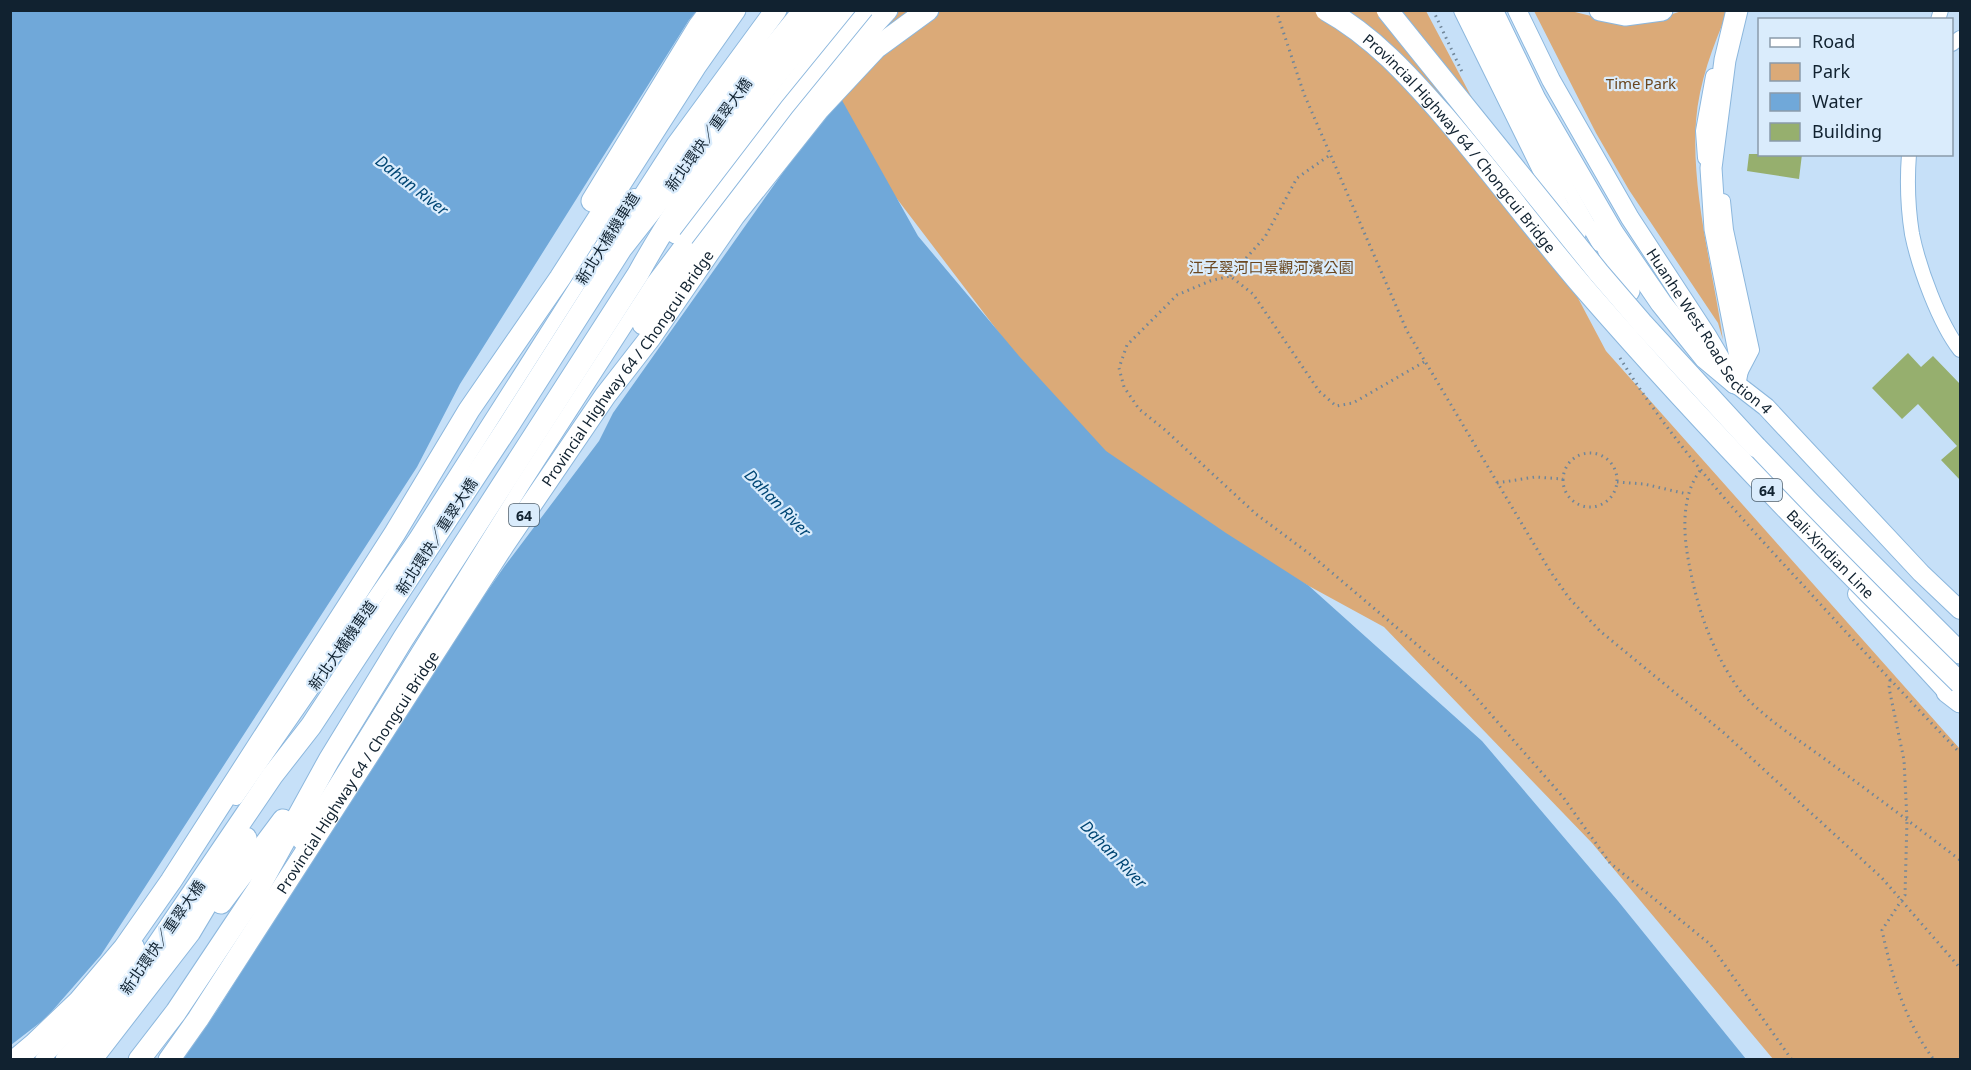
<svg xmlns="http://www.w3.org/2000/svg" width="1971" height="1070" viewBox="0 0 1971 1070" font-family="'Noto Sans','Noto Sans TC',sans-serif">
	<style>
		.green { fill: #dbaa78 }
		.water { fill: #70a8d9 }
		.pier { fill: #c6e0f8 }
		.building { fill: #96af6e }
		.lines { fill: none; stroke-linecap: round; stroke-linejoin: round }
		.minor-casing { stroke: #8cb7dd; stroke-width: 16 }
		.secondary-casing { stroke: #8cb7dd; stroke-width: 20 }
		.primary-casing { stroke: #8cb7dd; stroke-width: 23 }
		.trunk-casing { stroke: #8cb7dd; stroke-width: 23 }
		.path { stroke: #708699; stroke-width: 3; stroke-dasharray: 1.5 4.5; stroke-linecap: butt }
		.minor { stroke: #fff; stroke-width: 14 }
		.secondary { stroke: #fff; stroke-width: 18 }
		.primary { stroke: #fff; stroke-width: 21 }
		.trunk { stroke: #fff; stroke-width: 21 }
		.minor-bridge-casing { stroke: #8cb7dd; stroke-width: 16; stroke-linecap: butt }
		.trunk-bridge-casing { stroke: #8cb7dd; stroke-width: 23; stroke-linecap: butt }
		.minor-bridge { stroke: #fff; stroke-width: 14 }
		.trunk-bridge { stroke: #fff; stroke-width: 21 }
		.labels { text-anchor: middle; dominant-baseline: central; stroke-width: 4.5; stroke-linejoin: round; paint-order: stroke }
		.shield { fill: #daecfc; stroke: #4d5f6d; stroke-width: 1.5 }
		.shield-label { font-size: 14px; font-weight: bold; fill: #112230 }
		.park-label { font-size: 15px; fill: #6a461e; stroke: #daecfc }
		.street-label { font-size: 15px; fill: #112230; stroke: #daecfc }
		.water-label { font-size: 16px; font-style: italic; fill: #004674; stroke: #daecfc }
	</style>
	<rect width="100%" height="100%" fill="#c6e0f8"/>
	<path class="green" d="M763,11H1426L1606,351L1960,749V1059H1773L1592,843L1384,627L1108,476L888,187Z
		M1534,11H1571L1599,18L1669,15L1682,11H1728C1713,46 1699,82 1696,121C1691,192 1713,269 1723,340L1718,323L1629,190L1596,133Z"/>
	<path class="water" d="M10,11H792L918,236L1019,356L1106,451L1226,533L1309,586L1482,741L1618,901L1746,1059H11Z"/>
	<path class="pier" d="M795,10L843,96L796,154L613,413L599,441L504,567L424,682L216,1012L182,1060L11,1059V1045L46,1018L101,955L417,467L460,384L689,20L697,11Z"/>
	<path class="building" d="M1749,154H1802L1799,179L1747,171Z
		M1908,353L1921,367L1933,356L1960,384V480L1941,460L1957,446L1918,404L1902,419L1872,388Z"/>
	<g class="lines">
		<g class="minor-casing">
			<path id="minor" d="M1474,10L1521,106L1599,244
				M1938,20L1941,10
				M1952,44L1960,38
				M1909,154C1907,180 1908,209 1912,234C1919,268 1939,323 1960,350
				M1705,158L1703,131L1713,76
				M1723,201L1726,230L1752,350L1741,371
				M236,798L416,538L634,196
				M300,842L523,484L653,283L686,239
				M42,1060L87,1014L137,946"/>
		</g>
		<g class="secondary-casing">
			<g id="secondary">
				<path d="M1463,10L1560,207L1577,233"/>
				<path id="s1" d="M1517,10L1551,80L1630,218L1708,337L1735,383L1766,407L1921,573L1960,610"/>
				<path d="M1857,594L1947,692"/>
			</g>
		</g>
		<g class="primary-casing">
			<path id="primary" d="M1600,10L1625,15L1662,10
				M1735,383L1740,357L1715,229L1711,168L1725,60L1737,10"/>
		</g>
		<g class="trunk-casing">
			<g id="trunk">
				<path d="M1492,10L1535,99L1613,233L1661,303L1705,358L1735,383"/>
				<path d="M592,201L699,26L711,10"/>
				<path d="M629,228L637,207L677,145L776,10"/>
				<path d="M1600,230L1615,265L1629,291"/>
				<path d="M676,233L854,10"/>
				<path d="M643,324C716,212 794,108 887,10"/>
				<path d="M1756,447L1811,504L1960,653"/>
				<path d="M1947,692L1960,702"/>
				<path d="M221,903L283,820"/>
				<path d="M15,1060L34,1044L79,1001L124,948L171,881L395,533L469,410L560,278L695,67L735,10"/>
				<path d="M66,1060L98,1026L133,981L272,776L311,726L509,425L621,249L654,207L730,101L804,10"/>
				<path d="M91,1060L190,932L246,838"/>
				<path d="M139,1060L176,1012L258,889L329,760L403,639L638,274C690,179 760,94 829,10"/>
				<path id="s2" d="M169,1060L198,1019L505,543L605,396L650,338L734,216L819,109L876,48L928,10"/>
			</g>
		</g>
		<path class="path" d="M1276,10L1304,94L1407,331L1550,571L1569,598L1600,631L1724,733L1882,878L1960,968
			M1433,10L1463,74
			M1230,276L1265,237L1297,178L1330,155
			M1620,358C1671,441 1736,513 1802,584C1854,641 1907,698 1960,753
			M1424,362L1353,403L1336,406L1319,391L1253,294L1230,276L1210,281L1177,295L1127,345L1119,368L1124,387L1139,409L1164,429L1256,514L1311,555L1467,687L1563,797L1610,863L1710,944L1792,1060
			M1563 480a27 27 0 1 1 54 0a27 27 0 1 1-54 0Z
			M1700,471C1682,494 1683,530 1688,558C1696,604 1710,648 1738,688C1755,711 1794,737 1818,754C1866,789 1913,824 1960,860
			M1617,482L1644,484L1687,494
			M1497,483L1535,477L1563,479
			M1890,680L1889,688L1904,760L1907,820L1905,895L1882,930C1892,977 1905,1021 1934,1060"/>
		<use href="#minor" class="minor"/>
		<use href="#secondary" class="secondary"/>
		<use href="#primary" class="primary"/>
		<use href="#trunk" class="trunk"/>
		<g class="minor-bridge-casing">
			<path id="minor-bridge" d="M686,239L787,107L866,10"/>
		</g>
		<g class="trunk-bridge-casing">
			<g id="trunk-bridge">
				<path id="s3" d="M1326,10C1373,36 1409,76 1444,116C1492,172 1536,232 1585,289C1704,426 1830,556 1960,683"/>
				<path d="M1387,10L1599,273L1642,323L1756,447"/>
			</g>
		</g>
		<use href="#minor-bridge" class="minor-bridge"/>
		<use href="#trunk-bridge" class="trunk-bridge"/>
	</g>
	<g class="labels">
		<g class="shield">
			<rect x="1752" y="479" width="30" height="22" rx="4.5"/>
			<rect x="509" y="504" width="30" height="22" rx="4.5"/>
		</g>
		<g class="shield-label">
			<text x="1767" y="490">64</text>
			<text x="524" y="515">64</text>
		</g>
		<g class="park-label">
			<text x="1641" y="83">Time Park</text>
			<text x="1271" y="267">江子翠河口景觀河濱公園</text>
		</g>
		<g class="street-label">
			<text transform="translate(708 134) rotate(-54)">新北環快／重翠大橋</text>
			<text stroke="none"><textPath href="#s3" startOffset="190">Provincial Highway 64 / Chongcui Bridge</textPath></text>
			<text transform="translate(607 238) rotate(-58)">新北大橋機車道</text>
			<text stroke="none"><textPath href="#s1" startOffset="376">Huanhe West Road Section 4</textPath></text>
			<text stroke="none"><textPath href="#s2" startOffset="830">Provincial Highway 64 / Chongcui Bridge</textPath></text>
			<text transform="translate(436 536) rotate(-57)">新北環快／重翠大橋</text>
			<text stroke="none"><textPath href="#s3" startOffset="744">Bali-Xindian Line</textPath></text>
			<text transform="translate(342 645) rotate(-55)">新北大橋機車道</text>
			<text stroke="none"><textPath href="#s2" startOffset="344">Provincial Highway 64 / Chongcui Bridge</textPath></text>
			<text transform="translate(162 937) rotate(-55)">新北環快／重翠大橋</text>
		</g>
		<g class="water-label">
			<text transform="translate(412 185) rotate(38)">Dahan River</text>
			<text transform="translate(778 503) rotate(46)">Dahan River</text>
			<text transform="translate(1114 854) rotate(46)">Dahan River</text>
		</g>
	</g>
	<rect width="1971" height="1070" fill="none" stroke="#112230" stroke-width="24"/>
	<rect x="1758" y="18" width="195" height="138" fill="#daecfc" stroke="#8a9baa" stroke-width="1.5"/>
	<rect x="1770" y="38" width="30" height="9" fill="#ffffff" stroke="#8a9baa" stroke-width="1.5"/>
	<text x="1812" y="48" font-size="18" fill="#112230">Road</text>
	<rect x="1770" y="63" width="30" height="18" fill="#dbaa78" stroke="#8a9baa" stroke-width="1.5"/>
	<text x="1812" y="78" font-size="18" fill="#112230">Park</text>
	<rect x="1770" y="93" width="30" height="18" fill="#70a8d9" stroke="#8a9baa" stroke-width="1.5"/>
	<text x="1812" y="108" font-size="18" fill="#112230">Water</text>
	<rect x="1770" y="123" width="30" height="18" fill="#96af6e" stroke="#8a9baa" stroke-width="1.5"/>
	<text x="1812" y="138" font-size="18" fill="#112230">Building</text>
</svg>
